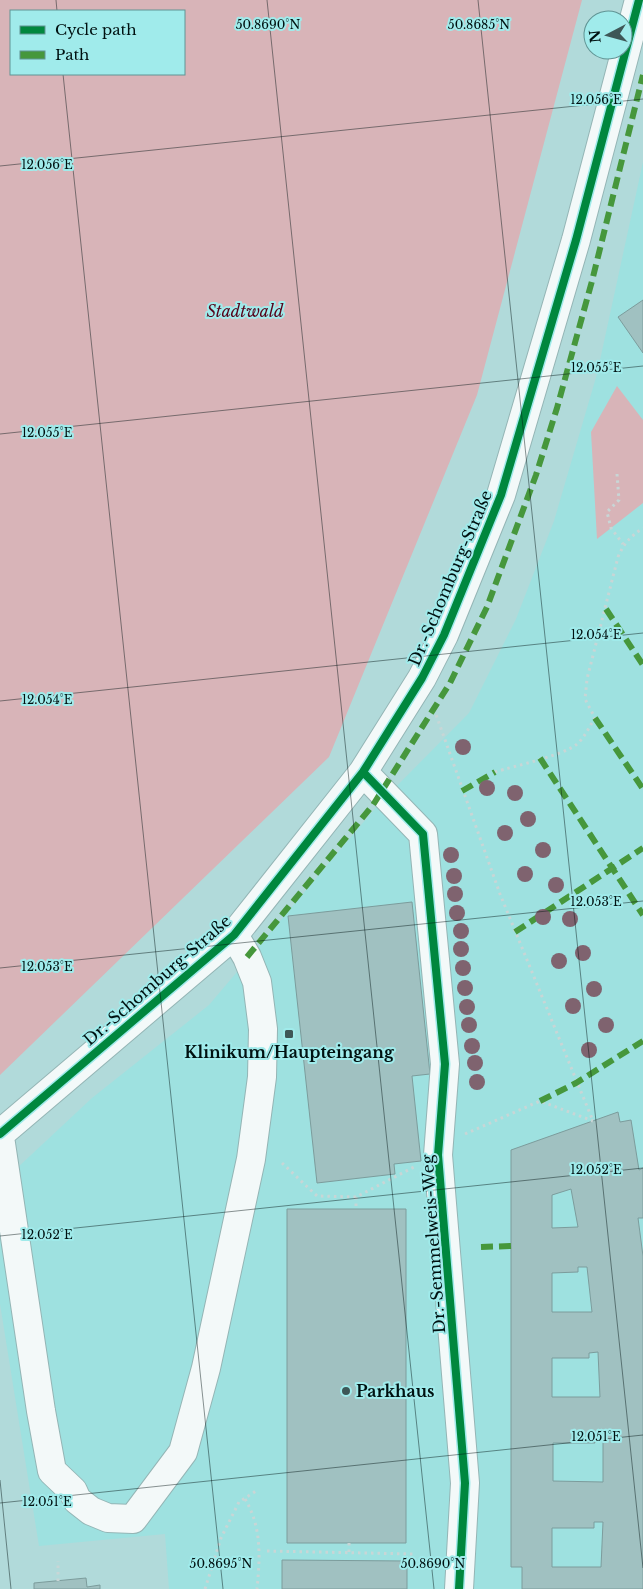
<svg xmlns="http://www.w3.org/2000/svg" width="643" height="1589" viewBox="0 0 643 1589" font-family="'Libre Baskerville',serif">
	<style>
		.built { fill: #9ee1e0 }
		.green { fill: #d8b4b8; fill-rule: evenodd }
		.building { fill: #a0c1c1; stroke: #7c9c9c; fill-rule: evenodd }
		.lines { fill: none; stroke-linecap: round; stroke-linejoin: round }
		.minor-casing { stroke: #94b5b5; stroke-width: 30 }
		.path { stroke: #c8d6d6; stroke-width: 3; stroke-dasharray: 2.5 4; stroke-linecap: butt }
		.minor { stroke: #f3f9f9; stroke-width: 28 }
		.quiet { stroke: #46973c; stroke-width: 6; stroke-dasharray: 12 6; stroke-linecap: butt }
		.cycleway-casing { stroke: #a0ebeb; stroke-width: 11 }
		.cycleway { stroke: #00873e; stroke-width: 8 }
		.tree { fill: #7f636f }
		.ticks { fill: none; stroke: #011; stroke-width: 1; stroke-opacity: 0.45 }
		.poi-dot { fill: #3e5757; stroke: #a0ebeb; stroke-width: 2 }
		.labels { text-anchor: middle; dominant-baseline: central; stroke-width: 4; stroke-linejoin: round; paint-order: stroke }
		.park-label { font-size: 16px; font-style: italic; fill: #560118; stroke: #a0ebeb }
		.street-label { font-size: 16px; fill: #011; stroke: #a0ebeb }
		.poi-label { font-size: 16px; font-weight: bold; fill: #011; stroke: #a0ebeb }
		.ticks-label { font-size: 12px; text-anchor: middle; fill: #011; stroke: #a0ebeb; stroke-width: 4; stroke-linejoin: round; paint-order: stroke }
	</style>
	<rect width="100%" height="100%" fill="#b1dada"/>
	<path class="built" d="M643,162V1589H169L165,1534L39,1546L0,1304V1184L92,1098L209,1005L378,805L469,713L516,619L554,521L597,374Z"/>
	<path class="green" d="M0,0H582L477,395L329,757L0,1075ZM11,11H184V74H11Z
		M617,386L643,420V503L597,539L591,432Z"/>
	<path class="building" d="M643,300V353L618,317Z
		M412,902L430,1074L412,1076L421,1161L394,1164L395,1174L317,1183L288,916Z
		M618,1112L620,1122L631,1120L639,1170L643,1168V1218H638L643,1256V1589H522V1567H511V1150ZM571,1189L578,1227L552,1228V1195ZM578,1267H587L592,1312H552V1273L578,1272ZM598,1352L600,1397H552V1358H589V1353ZM603,1437V1482L553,1481V1443H595L594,1438ZM594,1522H603L601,1567H552V1528H594Z
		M287,1209H406V1543H287Z
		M282,1560L407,1561V1589H282Z
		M86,1578L87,1587L100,1585V1589H34V1583Z"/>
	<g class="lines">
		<g class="minor-casing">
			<path id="minor" d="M363,772L423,834L445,1064L438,1155L465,1483L459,1589
				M0,1134L234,935L363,772L422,678L444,635L501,495L576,240L639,0
				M0,1137L41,1411L52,1471L73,1491L77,1500L91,1511L108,1518L133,1519L183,1452L206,1368L251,1159L262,1077L263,1029L257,982L247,957L234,935"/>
		</g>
		<path class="path" d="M617,474L619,500L607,512L611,528L623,544
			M434,709L500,894L593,1121
			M495,772C514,766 565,755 577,744C585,737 589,727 595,718L585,699L587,679L618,557C624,543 630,537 643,528
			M465,1134L540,1101L593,1121
			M282,1163L317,1196L356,1197L414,1167
			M356,1197V1209
			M245,1499C262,1527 260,1558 257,1589
			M349,1543V1553
			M267,1551L414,1554
			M58,1581V1561
			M205,1589L221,1538L239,1502L256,1491"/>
		<use href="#minor" class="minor"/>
		<path class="quiet" d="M606,609L643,665
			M595,718L643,789
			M540,758L643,915
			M462,791L495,772
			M515,932L643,848
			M247,957L373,805L450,683L487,607L536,475L557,408L592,281L643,75
			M540,1101L576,1083L643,1041
			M481,1247L511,1246"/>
		<g class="cycleway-casing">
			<path id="cycleway" d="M363,772L423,834L445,1064L438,1155L465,1483L459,1589
				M0,1134L234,935L363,772L422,678L444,635L501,495L576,240L639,0"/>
		</g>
		<use href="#cycleway" class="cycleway"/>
	</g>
	<g class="tree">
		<circle cx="463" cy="747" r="8"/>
		<circle cx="487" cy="788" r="8"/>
		<circle cx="515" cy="793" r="8"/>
		<circle cx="528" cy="819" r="8"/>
		<circle cx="505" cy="833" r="8"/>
		<circle cx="543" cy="850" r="8"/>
		<circle cx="451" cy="855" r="8"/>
		<circle cx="525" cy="874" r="8"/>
		<circle cx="454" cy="876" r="8"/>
		<circle cx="556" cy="885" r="8"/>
		<circle cx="455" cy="894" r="8"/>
		<circle cx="457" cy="913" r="8"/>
		<circle cx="543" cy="917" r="8"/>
		<circle cx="570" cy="919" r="8"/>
		<circle cx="461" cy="931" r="8"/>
		<circle cx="461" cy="949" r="8"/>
		<circle cx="583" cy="953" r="8"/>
		<circle cx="559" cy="961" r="8"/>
		<circle cx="463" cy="968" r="8"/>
		<circle cx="465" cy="988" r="8"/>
		<circle cx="594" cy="989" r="8"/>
		<circle cx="573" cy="1006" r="8"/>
		<circle cx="467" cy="1007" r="8"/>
		<circle cx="469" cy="1025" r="8"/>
		<circle cx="606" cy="1025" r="8"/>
		<circle cx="472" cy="1046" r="8"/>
		<circle cx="589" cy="1050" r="8"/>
		<circle cx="475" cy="1063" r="8"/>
		<circle cx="477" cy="1082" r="8"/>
	</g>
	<path class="ticks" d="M56,0L57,11M267,0L434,1589M478,0L643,1568M63,74L223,1589M0,166L643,99M0,434L643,366M0,701L643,633M0,968L643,901M0,1236L643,1168M0,1480L11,1589M0,1503L643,1435"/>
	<g class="poi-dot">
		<rect x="284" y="1029" width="10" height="10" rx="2.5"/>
		<circle cx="346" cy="1391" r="5"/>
	</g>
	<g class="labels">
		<g class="park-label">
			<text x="245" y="311">Stadtwald</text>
		</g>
		<g class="street-label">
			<text transform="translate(450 578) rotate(-67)">Dr.-Schomburg-Straße</text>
			<text transform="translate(157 980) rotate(-41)">Dr.-Schomburg-Straße</text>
			<text transform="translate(433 1244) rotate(-94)">Dr.-Semmelweis-Weg</text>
		</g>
		<g class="poi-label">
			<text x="289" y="1052">Klinikum/Haupteingang</text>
			<text x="356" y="1391" text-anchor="start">Parkhaus</text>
		</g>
	</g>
	<g class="ticks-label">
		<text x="268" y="29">50.8690°N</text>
		<text x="479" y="29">50.8685°N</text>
		<text x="596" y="104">12.056°E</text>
		<text x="47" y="169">12.056°E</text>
		<text x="596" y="372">12.055°E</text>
		<text x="47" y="437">12.055°E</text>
		<text x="596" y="639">12.054°E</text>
		<text x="47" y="704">12.054°E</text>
		<text x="596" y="906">12.053°E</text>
		<text x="47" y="971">12.053°E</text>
		<text x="596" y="1174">12.052°E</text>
		<text x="47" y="1239">12.052°E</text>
		<text x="596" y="1441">12.051°E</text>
		<text x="47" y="1506">12.051°E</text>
		<text x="221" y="1568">50.8695°N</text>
		<text x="433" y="1568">50.8690°N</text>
	</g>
	<rect x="10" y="10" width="175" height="65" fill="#a0ebeb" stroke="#609494"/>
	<rect x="20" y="26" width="25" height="8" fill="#00873e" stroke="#609494"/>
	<text x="55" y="35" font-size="15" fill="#001111">Cycle path</text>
	<rect x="20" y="51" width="25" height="8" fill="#46973c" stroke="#609494"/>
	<text x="55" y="60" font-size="15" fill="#001111">Path</text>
	<g transform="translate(608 35) rotate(264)"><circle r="24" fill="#a0ebeb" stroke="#609494"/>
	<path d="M0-4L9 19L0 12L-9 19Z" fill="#3e5757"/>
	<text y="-8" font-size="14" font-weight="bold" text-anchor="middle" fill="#001111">N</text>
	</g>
</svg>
